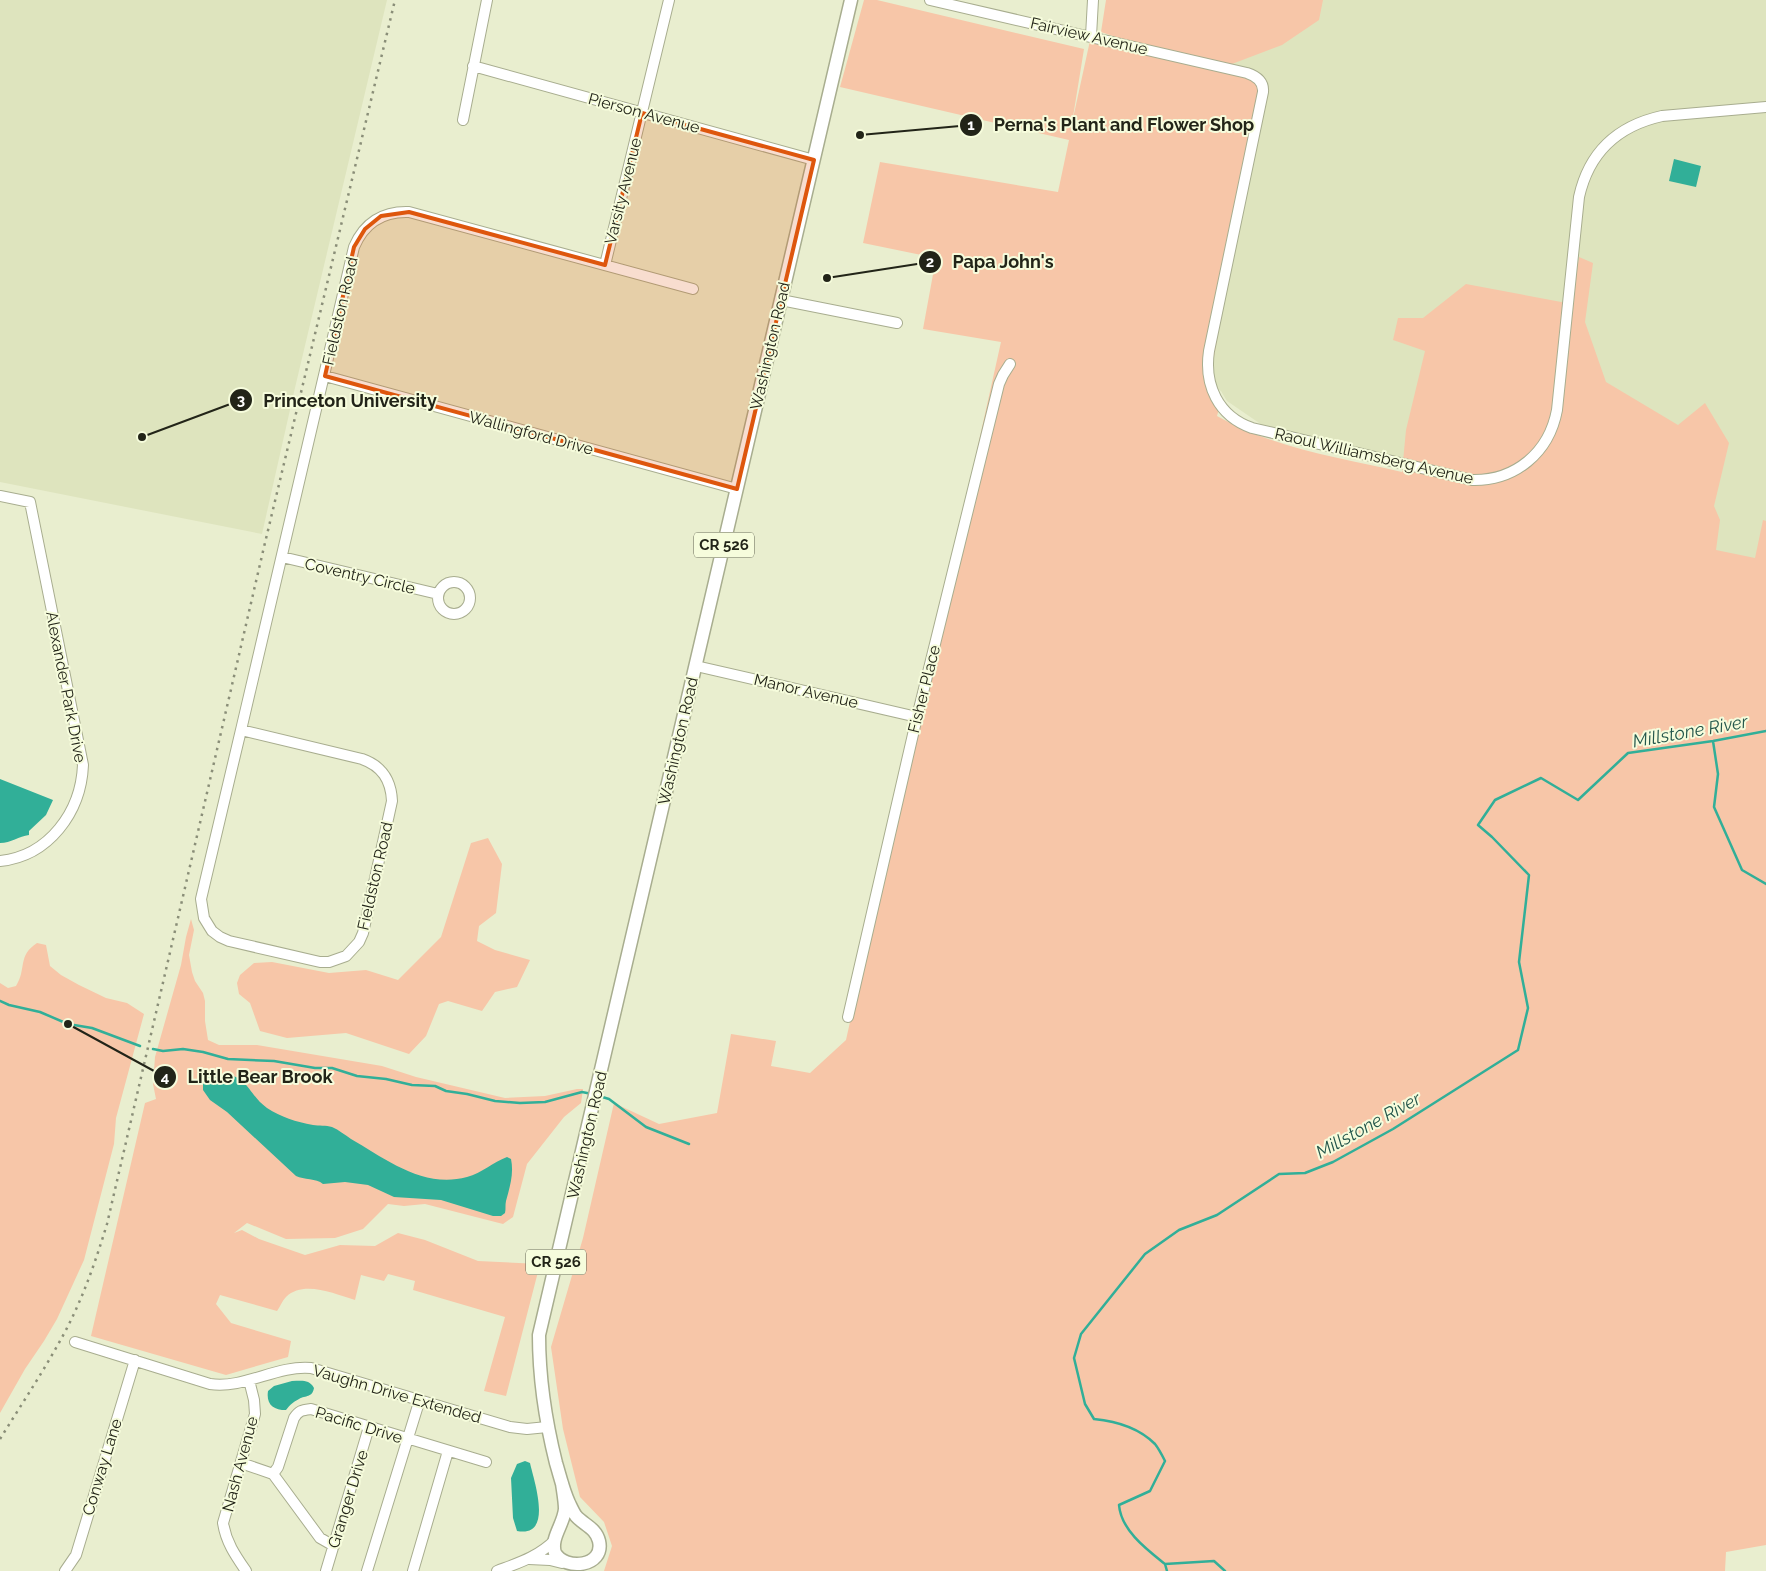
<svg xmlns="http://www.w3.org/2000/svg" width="1766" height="1571" viewBox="0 0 1766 1571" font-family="Raleway,sans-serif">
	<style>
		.built { fill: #dee4be }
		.green { fill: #f7c6a8 }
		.water { fill: #31af98 }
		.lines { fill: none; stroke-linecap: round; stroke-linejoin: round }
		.stream { stroke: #31af98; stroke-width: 2.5 }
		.minor-casing { stroke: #a8ad8f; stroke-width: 12 }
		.major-casing { stroke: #a8ad8f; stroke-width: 15 }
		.minor { stroke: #fff; stroke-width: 10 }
		.major { stroke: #fff; stroke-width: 12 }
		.rail { stroke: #8a8e78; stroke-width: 2.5; stroke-dasharray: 2.5 5; stroke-linecap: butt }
		.marked { fill: #de560d; fill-opacity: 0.2; stroke: #de560d; stroke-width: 4; stroke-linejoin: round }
		.labels { text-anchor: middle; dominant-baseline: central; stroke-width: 4; stroke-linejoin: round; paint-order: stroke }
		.shield { fill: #f6fcdc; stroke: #626553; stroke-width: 1 }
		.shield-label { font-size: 15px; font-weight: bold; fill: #222418 }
		.street-label { font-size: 16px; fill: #222418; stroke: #f6fcdc }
		.water-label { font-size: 18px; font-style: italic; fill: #24564b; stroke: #f6fcdc }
		.leader { fill: none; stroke: #222418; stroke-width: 2 }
		.callout-dot { fill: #222418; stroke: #f6fcdc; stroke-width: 2 }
		.mark-label { font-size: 15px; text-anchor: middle; font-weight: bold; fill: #fff }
		.callout-label { font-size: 18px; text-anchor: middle; font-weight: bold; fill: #222418; stroke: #f6fcdc; stroke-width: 4; stroke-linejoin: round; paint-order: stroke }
	</style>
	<rect width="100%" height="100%" fill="#e9eecf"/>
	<path class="built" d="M0,0H387L294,392L262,534L0,482Z
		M1174,0H1766V649L1515,485L1265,427L1227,401L1221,391L1209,384L1253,144L1224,67Z"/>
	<path class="green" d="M864,0H877L1084,49L1072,123L1091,36L1157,51L1101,32L1106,0H1323L1319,20L1282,45L1224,67L1261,82L1253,144L1209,384L1220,405L1217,416C1273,448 1340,458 1402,472L1406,430L1425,351L1393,340L1398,318H1423L1466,284L1572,304L1579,257L1593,263L1585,322L1606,382L1678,425L1705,403L1729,443L1714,506L1720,520L1716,550L1755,558L1763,520L1766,521V1545L1726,1552L1725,1571H604L612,1546L604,1522L580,1497L563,1429L551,1347L583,1238L614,1103L659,1124L717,1113L731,1034L776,1041L771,1066L810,1073L846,1040L1001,342L923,329L936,258L863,243L880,162L1058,192L1069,140L840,87Z
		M488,838L502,864L496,913L479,926L477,941L495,950L530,960L517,987L495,992L482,1011L448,1001L439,1004L426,1036L409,1054L346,1033L287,1038L260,1031L250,1003L239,994L237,983L240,975L254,963L272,962L329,973L366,970L398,980L441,937L471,843Z
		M191,919L194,930L189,955L192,972L195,981L203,993L205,1001V1021L208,1040L219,1045H257L382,1066L416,1077L505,1098L545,1096L577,1089H583L581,1103L564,1117L527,1164L513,1217L503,1224L425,1204L404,1206L388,1204L363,1229L335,1238L286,1239L247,1223L234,1233L242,1230L259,1239L305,1255L340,1245L375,1246L398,1233L425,1240L478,1261L540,1264L506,1396L484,1391L505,1317L413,1290L415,1281L388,1274L384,1281L361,1275L355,1300C334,1294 304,1280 286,1297C282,1301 280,1307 277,1311L220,1295L216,1304L231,1323L291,1341L288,1357L226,1375L91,1336L145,1103L156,1099L153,1084L155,1057L181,965L186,937Z
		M37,943L46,945L50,966L61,975L79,985L106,998L127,1003L144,1014L116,1118L114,1144L84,1260L57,1319L44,1341L25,1369L0,1413V983L8,988L16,986C27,969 17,956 37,943Z"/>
	<path class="water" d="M1674,159L1701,166L1696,187L1669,181Z
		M0,779L53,800L46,815L29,831V835C19,836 11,843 0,843Z
		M216,1074C248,1072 247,1094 267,1108C281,1117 296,1122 313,1125C319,1126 326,1125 332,1127C339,1130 345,1135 351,1139C386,1159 423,1189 467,1177C482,1173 493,1162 507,1157L511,1159C514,1174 510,1186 506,1201C505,1205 506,1209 505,1213L501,1216H493L441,1200L394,1197L368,1185L345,1182L323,1184C316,1178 304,1180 296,1176L227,1112L210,1100L203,1090V1082L208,1076Z
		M292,1381C302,1381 309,1379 314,1388C312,1398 306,1395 299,1399C293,1402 290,1405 286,1410C273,1410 266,1404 268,1391L274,1386Z
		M525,1461L530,1463C534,1481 554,1538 517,1531L513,1518L511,1478L517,1464Z"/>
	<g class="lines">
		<path class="stream" d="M1713,741L1718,774L1714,807L1742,870L1766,884
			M0,1001L9,1005L40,1012L68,1024L92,1028L140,1046
			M153,1049L163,1051L183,1049L203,1052L228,1059L274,1061L315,1068H332L357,1076L386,1079L412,1085L435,1086L446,1091L467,1094L495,1101L520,1103L545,1102L582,1092L592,1094
			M599,1096L609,1099L646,1127L689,1144
			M1165,1564L1167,1571
			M1225,1571L1214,1561L1165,1564C1146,1549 1121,1530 1119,1505L1150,1491L1165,1461C1162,1455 1159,1449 1155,1444C1139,1428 1115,1421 1094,1419L1085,1404L1074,1358L1081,1334L1145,1254L1179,1230L1217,1215L1279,1174L1305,1173L1333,1162L1393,1129L1518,1050L1528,1008L1519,962L1529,875L1492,837L1478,825L1495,800L1541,778L1578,800L1628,753L1713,741L1766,731"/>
		<g class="minor-casing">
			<path id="minor" d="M930,0L1247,73C1256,76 1264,81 1263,92L1209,351C1204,385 1218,416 1252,428L1472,480C1515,481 1549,453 1557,410L1579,197C1589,152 1617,126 1662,116L1766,107
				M1091,36L1093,0
				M473,66L814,160
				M463,120L487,0
				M605,265L669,0
				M781,300L897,323
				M325,376L737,489
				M0,496L30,502L83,765C81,812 49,856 0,861
				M282,557L438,594
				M438 598a16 16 0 1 1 32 0a16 16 0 1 1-32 0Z
				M696,666L917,717
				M241,730L354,247C364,223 383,211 409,212L693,289
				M241,730L362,759C382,766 391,780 392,801L363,933L359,942L346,956L329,962H320L229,941L220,937L212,931L204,918L201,899Z
				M848,1017L917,717L999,384L1003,375L1010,364
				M75,1342L210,1384C245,1389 276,1365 311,1368L510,1427L527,1429L547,1427
				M241,1463L273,1474L320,1538L334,1546
				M273,1474L278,1467L294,1418C299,1410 303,1410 311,1409L486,1462
				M529,1559L550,1560L562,1563
				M65,1571L76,1555L135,1360
				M246,1571C235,1555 226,1542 223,1523L255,1414L254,1400L249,1380
				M326,1571L369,1427
				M367,1571L420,1399
				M413,1571L448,1451
				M497,1571C518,1563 538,1557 555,1540"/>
		</g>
		<g class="major-casing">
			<path id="major" d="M562,1483C563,1491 565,1501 565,1509C564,1524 550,1538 555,1553C565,1571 605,1567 599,1541C596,1528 584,1525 576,1516C573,1512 571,1507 569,1503C563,1490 560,1476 556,1463C545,1419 539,1380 539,1335L851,0"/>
		</g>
		<use href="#minor" class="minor"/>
		<use href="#major" class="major"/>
		<path class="rail" d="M0,1439C23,1402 47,1366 67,1328C84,1295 96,1260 107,1224L264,547L395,0"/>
	</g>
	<path class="marked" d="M642,113L814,160L737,489L325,376L354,247L365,229L381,216L409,212L605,265Z"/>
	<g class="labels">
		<g class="shield">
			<rect x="694" y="532.5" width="60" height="25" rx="4"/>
			<rect x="526" y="1249.5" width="60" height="25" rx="4"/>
		</g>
		<g class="shield-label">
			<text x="724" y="545">CR 526</text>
			<text x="556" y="1262">CR 526</text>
		</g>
		<g class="street-label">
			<text transform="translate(1089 36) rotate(13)">Fairview Avenue</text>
			<text transform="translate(644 113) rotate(15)">Pierson Avenue</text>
			<text transform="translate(623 191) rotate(-76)">Varsity Avenue</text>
			<text transform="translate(340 311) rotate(-77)">Fieldston Road</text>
			<text transform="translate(770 346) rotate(-77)">Washington Road</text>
			<text transform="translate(531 433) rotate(15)">Wallingford Drive</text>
			<text transform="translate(1374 456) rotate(13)">Raoul Williamsberg Avenue</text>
			<text transform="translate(360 576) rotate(13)">Coventry Circle</text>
			<text transform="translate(66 687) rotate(79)">Alexander Park Drive</text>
			<text transform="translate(924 689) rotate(-76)">Fisher Place</text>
			<text transform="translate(806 691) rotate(13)">Manor Avenue</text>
			<text transform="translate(678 741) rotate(-77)">Washington Road</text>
			<text transform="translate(375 876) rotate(-77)">Fieldston Road</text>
			<text transform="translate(587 1135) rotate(-77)">Washington Road</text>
			<text transform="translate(397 1394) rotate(16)">Vaughn Drive Extended</text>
			<text transform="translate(359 1425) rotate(17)">Pacific Drive</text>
			<text transform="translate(240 1464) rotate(-75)">Nash Avenue</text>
			<text transform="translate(102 1467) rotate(-73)">Conway Lane</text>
			<text transform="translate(348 1499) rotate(-73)">Granger Drive</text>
		</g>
		<g class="water-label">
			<text transform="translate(1690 731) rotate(-10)">Millstone River</text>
			<text transform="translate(1368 1125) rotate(-29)">Millstone River</text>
		</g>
	</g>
	<path class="leader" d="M860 135L971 125M827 278L930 262M142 437L241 400M68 1024L165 1077"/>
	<g class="callout-dot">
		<circle cx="860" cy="135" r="5"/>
		<circle cx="827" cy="278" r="5"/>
		<circle cx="142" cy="437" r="5"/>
		<circle cx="68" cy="1024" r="5"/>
		<circle cx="971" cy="125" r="12"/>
		<circle cx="930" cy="262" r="12"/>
		<circle cx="241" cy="400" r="12"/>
		<circle cx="165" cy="1077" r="12"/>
	</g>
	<g class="mark-label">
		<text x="971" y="130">1</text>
		<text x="930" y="267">2</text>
		<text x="241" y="405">3</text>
		<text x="165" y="1082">4</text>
	</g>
	<g class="callout-label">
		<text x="1124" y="131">Perna's Plant and Flower Shop</text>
		<text x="1003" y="268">Papa John's</text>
		<text x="350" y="407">Princeton University</text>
		<text x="260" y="1083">Little Bear Brook</text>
	</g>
</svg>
